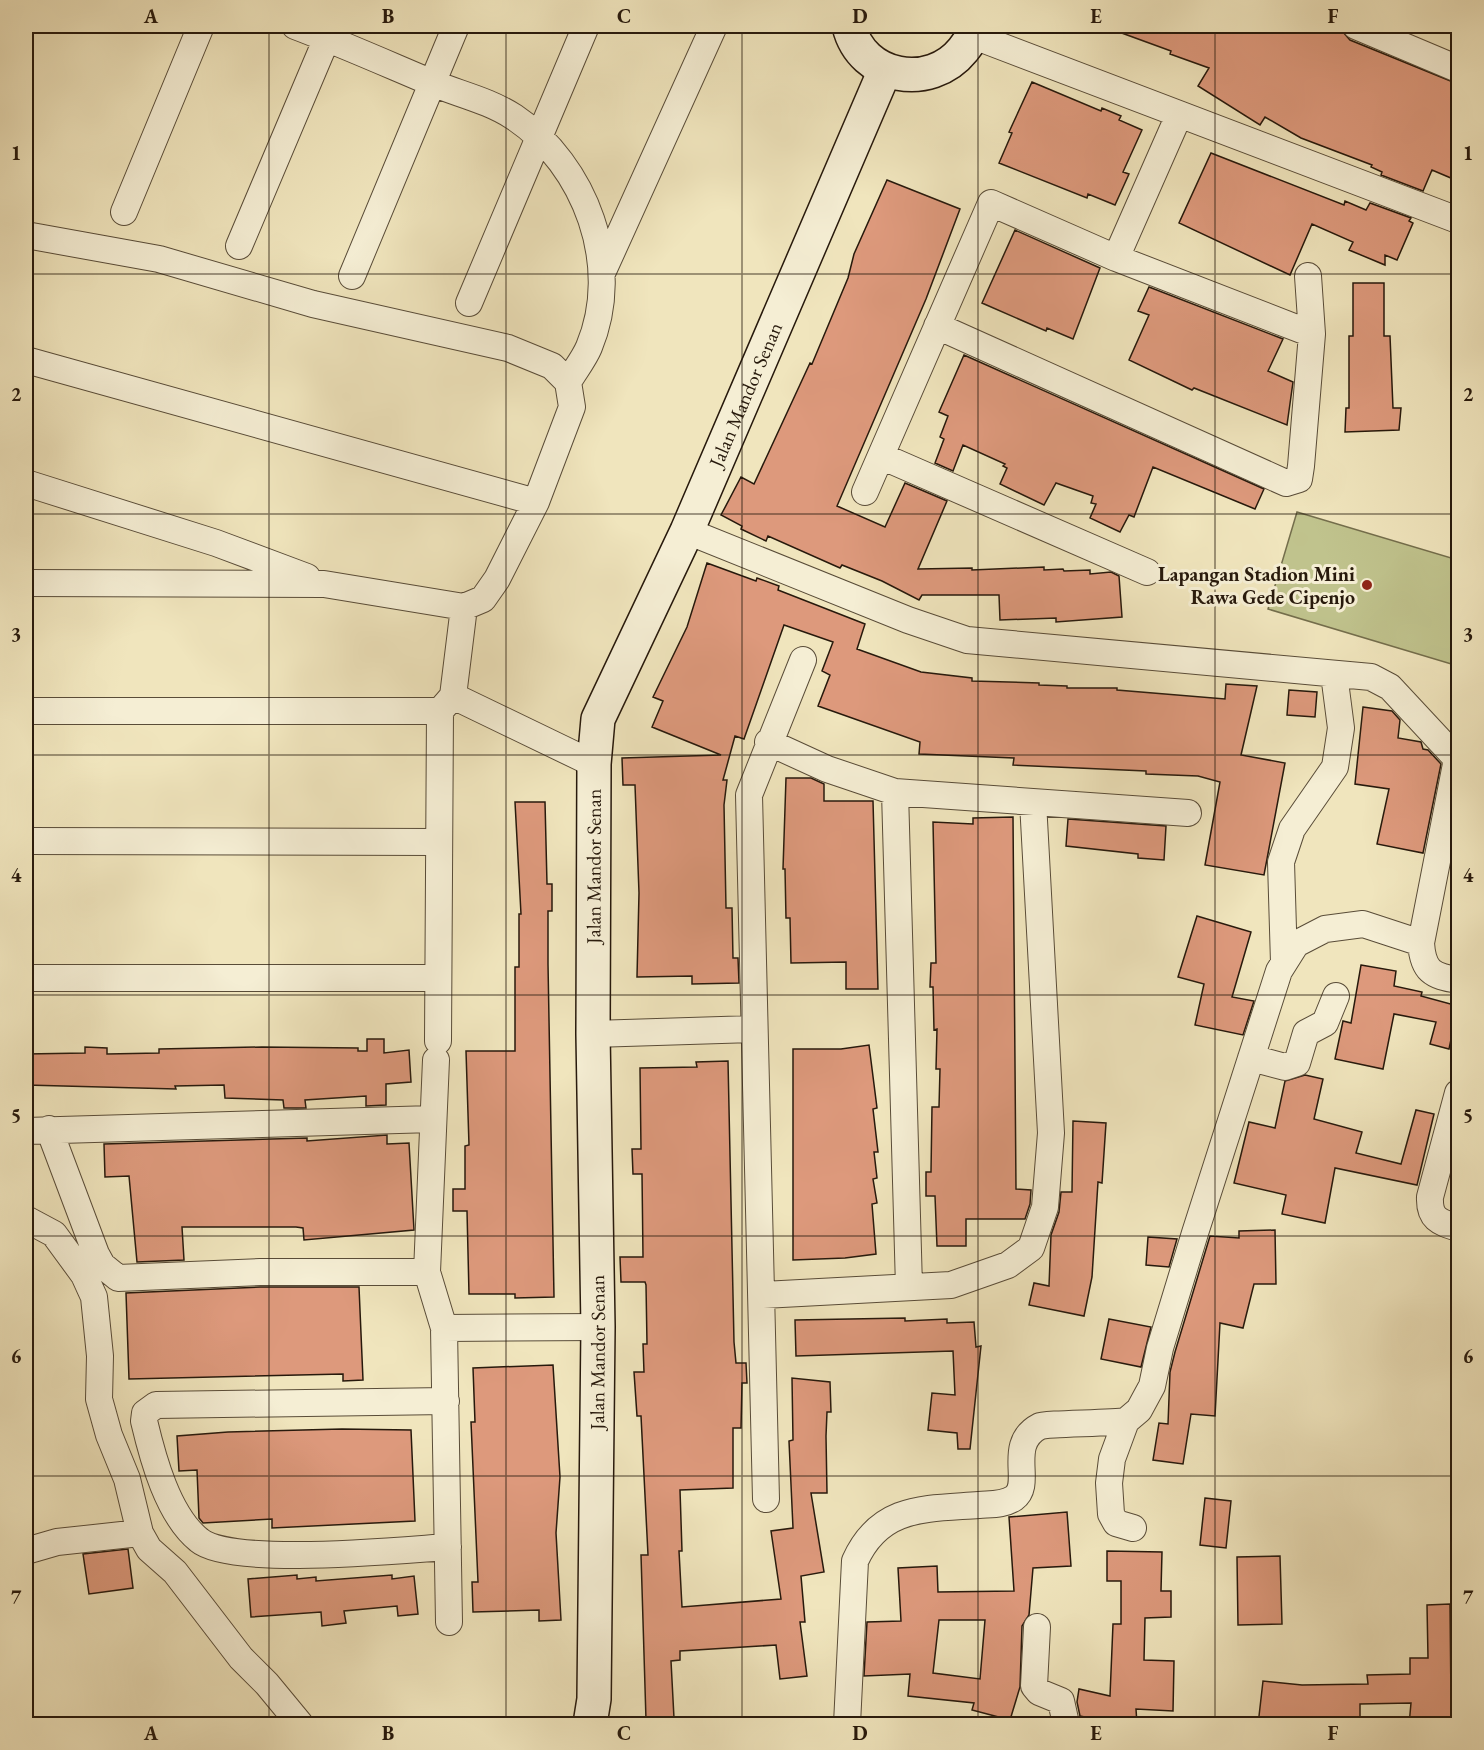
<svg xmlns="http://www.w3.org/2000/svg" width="1484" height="1750" viewBox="0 0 1484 1750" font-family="'EB Garamond',serif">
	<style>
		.green { fill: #c0c38d; stroke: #746e4c; stroke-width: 1.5 }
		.building { fill: #dd997c; stroke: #27190c; stroke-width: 1.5; fill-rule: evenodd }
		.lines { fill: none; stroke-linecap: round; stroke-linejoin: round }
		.street-casing { stroke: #594c38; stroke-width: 28 }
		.secondary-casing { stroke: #27190c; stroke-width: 36 }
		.street { stroke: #f5eed4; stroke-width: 26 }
		.secondary { stroke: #f5eed4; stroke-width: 33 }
		.grid { fill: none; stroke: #27190c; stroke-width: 1.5; stroke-opacity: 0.55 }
		.poi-dot { fill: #8f2418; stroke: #f5eed4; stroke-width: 2 }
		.labels { text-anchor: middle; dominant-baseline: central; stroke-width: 6; stroke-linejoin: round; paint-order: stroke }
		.street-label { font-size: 20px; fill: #27190c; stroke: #f5eed4 }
		.poi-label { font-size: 20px; font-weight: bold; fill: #27190c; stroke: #f5eed4; text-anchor: end }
		.neatline { fill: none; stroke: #27190c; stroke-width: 2 }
		.grid-label { font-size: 20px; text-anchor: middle; font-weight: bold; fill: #27190c }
	</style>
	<rect width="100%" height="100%" fill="#f0e5bd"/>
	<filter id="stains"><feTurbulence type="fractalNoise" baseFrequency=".00333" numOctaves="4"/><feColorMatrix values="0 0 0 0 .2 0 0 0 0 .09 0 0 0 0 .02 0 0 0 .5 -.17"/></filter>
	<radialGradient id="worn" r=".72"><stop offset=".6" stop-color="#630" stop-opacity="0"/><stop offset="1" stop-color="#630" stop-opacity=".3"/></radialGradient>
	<path class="green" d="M1297,512L1458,560V666L1268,609Z"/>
	<path class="building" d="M1109,26H1327L1343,32L1350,40L1458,84V181L1432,170L1423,191L1381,175L1382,172L1371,167L1372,165L1301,138L1265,117L1260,125L1198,86L1209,68L1170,54L1171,51L1108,28Z
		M1032,82L1101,111L1102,108L1121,116L1119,120L1142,130L1123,172L1129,174L1115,205L1088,194L1087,198L999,163L1012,133L1009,132Z
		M1211,153L1344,205L1345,201L1366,210L1370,203L1411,218L1409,221L1413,223L1397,260L1385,255V265L1349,250L1353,242L1312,224L1290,275L1179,223Z
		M887,180L960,209L926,299L837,506L885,527L905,483L947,501L918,569L972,568V570L1044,567V570L1063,569L1064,571L1090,570V574L1111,572L1119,576L1122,617L1056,622V618L1000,620L999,595H922L919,600L882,581L842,565L840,568L768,536L766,541L741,529L742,526L721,515L741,477L754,484L810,363L812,364L848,278L854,254Z
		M1015,230L1100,268L1073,339L1047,328L1046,331L982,303Z
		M1353,283H1384V336H1390L1393,408H1401L1399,430L1345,432L1346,408H1349V336H1353Z
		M1149,287L1283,339L1268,371L1293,382L1287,425L1194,388L1192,390L1129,360L1149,315L1138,311Z
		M964,355L1264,489L1255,509L1153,467L1134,517L1129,515L1120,532L1090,518L1096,504L1091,503L1093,496L1056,483L1044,505L1000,484L1007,468L1003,466L1005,464L963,445L953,471L935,463L944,439L940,437L948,416L939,412Z
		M707,563L756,581L757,578L779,586L778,590L865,624L857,649L921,672L972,678V681L1039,683V685L1067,686V688H1117V690L1225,699L1226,684L1257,686L1241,755L1285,763L1264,875L1205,865L1220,782L1198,776L1146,774V771L1013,765L1014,758L919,754L920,742L818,706L830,675L822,671L833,642L784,625L744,739L735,736L723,780H727L724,805L726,908H732L733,958H738L739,983L692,984V976L637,977L639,893L635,785H623L622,758L721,755L652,727L663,701L653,697L687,627Z
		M1289,690L1317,692L1315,717L1287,715Z
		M1363,707L1392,711L1400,720L1398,738L1421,742L1423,749L1428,750L1441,764L1423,853L1377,844L1389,789L1355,784Z
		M786,778H811L824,784V801H873L878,989H846V962L791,963L790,918H786L785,869H783Z
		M515,802H545L547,884H552V911H548V964L554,1297L515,1298V1294H469L467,1211H453V1189H465V1146L469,1145L466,1051H515V967H519V914H521Z
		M1013,817L1016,1189L1031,1190L1030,1204L1025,1219H966V1246H937L935,1196H926V1172H931L932,1107H939L940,1069H936L937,1029L934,1030L933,987H930L931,963H936L933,822L973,824V818Z
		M1068,819L1166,826L1164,860L1138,858V854L1066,846Z
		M1197,916L1251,932L1232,997L1254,1001L1243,1035L1195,1025L1204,984L1178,977Z
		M1361,965L1396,971L1394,986L1422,992L1421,996L1458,1006L1449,1049L1430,1044L1436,1022L1394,1014L1383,1069L1335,1059L1343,1021L1351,1023Z
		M367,1039H384V1053L409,1050L411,1082L386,1084V1105L366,1106V1096L305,1100L306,1108H284L283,1100L225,1098L224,1085L175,1086L176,1089L26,1085V1054L85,1053V1047L107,1048V1054L159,1053V1049L262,1047L358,1048V1051H367Z
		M869,1045L877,1108L873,1109L878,1152H874L877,1178L873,1179L877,1203L872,1204L876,1254L845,1258L793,1260V1049H841Z
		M728,1061L734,1342L736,1363H746L747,1383H742L741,1428H733V1488L680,1490L682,1551H679L682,1607L781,1599L771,1531L793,1528L789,1441L793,1440L792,1378L830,1382L831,1412H827L826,1436L827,1493H811L824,1572L801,1576L805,1622H800L807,1676L780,1679L776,1645L680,1651V1660L671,1661L674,1718L646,1720L641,1555H648L641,1416H637L634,1372H644L643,1344H647L646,1285L645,1282H621L620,1257H643L642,1174H633L632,1149H641L640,1068L697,1067L696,1062Z
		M1305,1075L1323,1079L1314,1119L1362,1132L1356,1153L1401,1164L1416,1110L1434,1114L1417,1185L1335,1168L1325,1223L1282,1214L1286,1195L1234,1183L1249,1122L1275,1128L1285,1081Z
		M1073,1121L1106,1123L1102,1183L1098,1182L1092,1277L1084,1316L1029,1305L1034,1283L1049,1286L1051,1235L1059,1212L1061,1192H1072Z
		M387,1135V1144L409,1143L414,1230L304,1240L303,1228L296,1227H182L184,1260L137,1262L129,1176L105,1177L104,1144L307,1138V1141Z
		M1275,1230L1276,1284H1254L1243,1328L1220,1323L1215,1416L1191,1414L1183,1464L1153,1460L1159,1423L1168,1424L1170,1372L1175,1352L1210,1236L1239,1238V1231Z
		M1148,1237L1177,1239L1169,1267L1146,1265Z
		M260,1287H359L363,1380L343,1381V1374L129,1379L126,1293Z
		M905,1318V1321L947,1319V1323L974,1322L976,1347L981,1346L970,1449H958L957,1433L928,1430L932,1393L955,1395L953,1351L796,1356L795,1320Z
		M1109,1319L1151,1327L1141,1367L1101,1359Z
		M553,1365L560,1477L556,1533L561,1620L539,1621V1610L473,1612L472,1582H478L471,1422H475L473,1368Z
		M342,1429L411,1430L415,1521L272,1528V1519L203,1523L199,1518L197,1470L179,1471L177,1436L228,1432Z
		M1205,1498L1231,1501L1226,1548L1200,1545Z
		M1067,1512L1071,1566L1033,1568L1029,1615L1022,1626L1020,1687L1010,1720L972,1710L974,1703L908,1696L910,1674L864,1676L867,1622L901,1621L898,1568L937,1566L938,1592L1014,1591L1009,1517ZM939,1620H985L980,1679L933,1673Z
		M128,1549L133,1588L89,1594L83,1554Z
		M1107,1551L1162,1552L1161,1591H1171V1617L1145,1618L1144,1660L1174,1661L1173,1711L1136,1709L1137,1724H1118L1080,1716L1077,1702L1079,1689L1110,1696L1113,1624H1121V1581H1107Z
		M1280,1556L1282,1624L1238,1625L1237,1557Z
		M297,1575V1579L316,1577V1581L392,1575V1579L414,1576L418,1614L398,1616L397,1606L344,1611L346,1623L322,1626L321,1612L251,1617L248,1579Z
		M1450,1604L1451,1701H1458V1725H1409L1411,1703L1360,1704V1725H1258L1263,1681L1302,1685L1368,1684L1367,1675L1410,1674V1658H1428L1427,1605Z"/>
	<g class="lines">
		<g class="street-casing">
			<path id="street" d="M295,26C340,43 385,63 430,82C458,94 488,100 514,117C586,165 623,266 589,347C584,359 575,370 568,382
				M1356,26L1458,69
				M974,36L1455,219
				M124,212L201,26
				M26,235L159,259L313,304L508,348L552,366L568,382L572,407L536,502L497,579L483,599L464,607L453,696L440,711L438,1041
				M239,246L332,26
				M1116,258L1179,115
				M603,271L714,26
				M352,276L456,26
				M469,303L586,26
				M937,326L1286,483L1299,479L1301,466L1312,334L1308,276
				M26,360L536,502
				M881,456L1147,572
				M26,483L216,543L307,577
				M865,492L991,203L1116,258L1312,334
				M687,531L908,620L967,640L1371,677L1390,687L1458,760
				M26,583L324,584L464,607
				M453,696L594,764
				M26,711H440
				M768,742L827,769L895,792L1188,813
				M1457,759L1421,943C1423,971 1432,976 1458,980
				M895,792L909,1287
				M26,841L438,842
				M1284,963L1281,862L1292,829L1335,767L1341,728L1334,674
				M26,978H437
				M593,1034L753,1029
				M1251,1058L1285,1067L1297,1063L1306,1033L1325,1023L1336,996
				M436,1060L427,1272L444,1328L449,1622
				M1458,1093L1430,1197C1429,1219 1439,1222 1458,1228
				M49,1129L96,1254L102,1265L118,1278L260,1272H427
				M26,1131L433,1119
				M26,1219L54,1234L84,1275L94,1297L100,1356L99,1399L109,1435L127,1479L140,1533L149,1549L175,1572L241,1658L267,1684L300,1724
				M763,1295L951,1285L1008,1265L1031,1248L1045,1207L1051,1133L1033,802
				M444,1328L598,1327
				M446,1401L156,1405L145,1413L144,1421C153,1459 168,1515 199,1540C231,1567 401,1550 448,1547
				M766,1499L749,795L803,660
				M1133,1528L1116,1523L1111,1514L1109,1483L1112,1459L1126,1421L1139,1410L1152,1386L1160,1348L1195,1233L1279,971L1296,944L1325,929L1363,924L1421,943
				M26,1551L57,1542L140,1533
				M1037,1627L1034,1686L1039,1692L1061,1701L1066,1724
				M847,1724L855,1561C880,1505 926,1509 979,1505C991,1504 1004,1505 1014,1498C1034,1484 1005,1444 1040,1426C1044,1424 1113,1423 1126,1421"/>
		</g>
		<g class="secondary-casing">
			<g id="secondary">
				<path d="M849,26C862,79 930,91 963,50C970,41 974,36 975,26"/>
				<path id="s1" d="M590,1724L594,1699L598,1327L593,1034L594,764L598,719L687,531L885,70"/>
			</g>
		</g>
		<use href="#street" class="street"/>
		<use href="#secondary" class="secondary"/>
	</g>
	<path class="grid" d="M269,26V1724M506,26V1724M742,26V1724M978,26V1724M1215,26V1724M26,274H1458M26,514H1458M26,755H1458M26,995H1458M26,1236H1458M26,1476H1458"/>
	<circle class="poi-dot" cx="1367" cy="585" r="6"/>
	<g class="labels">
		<g class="street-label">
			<text stroke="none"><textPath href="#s1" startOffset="1362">Jalan Mandor Senan</textPath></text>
			<text stroke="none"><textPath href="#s1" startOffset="858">Jalan Mandor Senan</textPath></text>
			<text stroke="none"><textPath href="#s1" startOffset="372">Jalan Mandor Senan</textPath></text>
		</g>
		<g class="poi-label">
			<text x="1355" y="574">Lapangan Stadion Mini<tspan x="1355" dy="23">Rawa Gede Cipenjo</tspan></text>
		</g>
	</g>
	<rect width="1484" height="1750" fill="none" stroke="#f0e5bd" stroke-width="66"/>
	<rect x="33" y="33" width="1418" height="1684" class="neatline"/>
	<g class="grid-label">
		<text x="151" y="23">A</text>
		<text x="388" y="23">B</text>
		<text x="624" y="23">C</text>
		<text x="860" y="23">D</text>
		<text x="1096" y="23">E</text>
		<text x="1333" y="23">F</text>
		<text x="16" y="160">1</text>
		<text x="1468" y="160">1</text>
		<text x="16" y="401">2</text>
		<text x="1468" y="401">2</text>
		<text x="16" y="641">3</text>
		<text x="1468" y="641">3</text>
		<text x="16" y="882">4</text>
		<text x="1468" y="882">4</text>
		<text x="16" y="1122">5</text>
		<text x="1468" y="1122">5</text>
		<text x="16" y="1363">6</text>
		<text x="1468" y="1363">6</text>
		<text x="16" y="1604">7</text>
		<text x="1468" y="1604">7</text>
		<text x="151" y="1740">A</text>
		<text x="388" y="1740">B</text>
		<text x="624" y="1740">C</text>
		<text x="860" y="1740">D</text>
		<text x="1096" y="1740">E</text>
		<text x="1333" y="1740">F</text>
	</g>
	<rect width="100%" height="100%" filter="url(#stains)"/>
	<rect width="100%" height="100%" fill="url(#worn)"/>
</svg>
